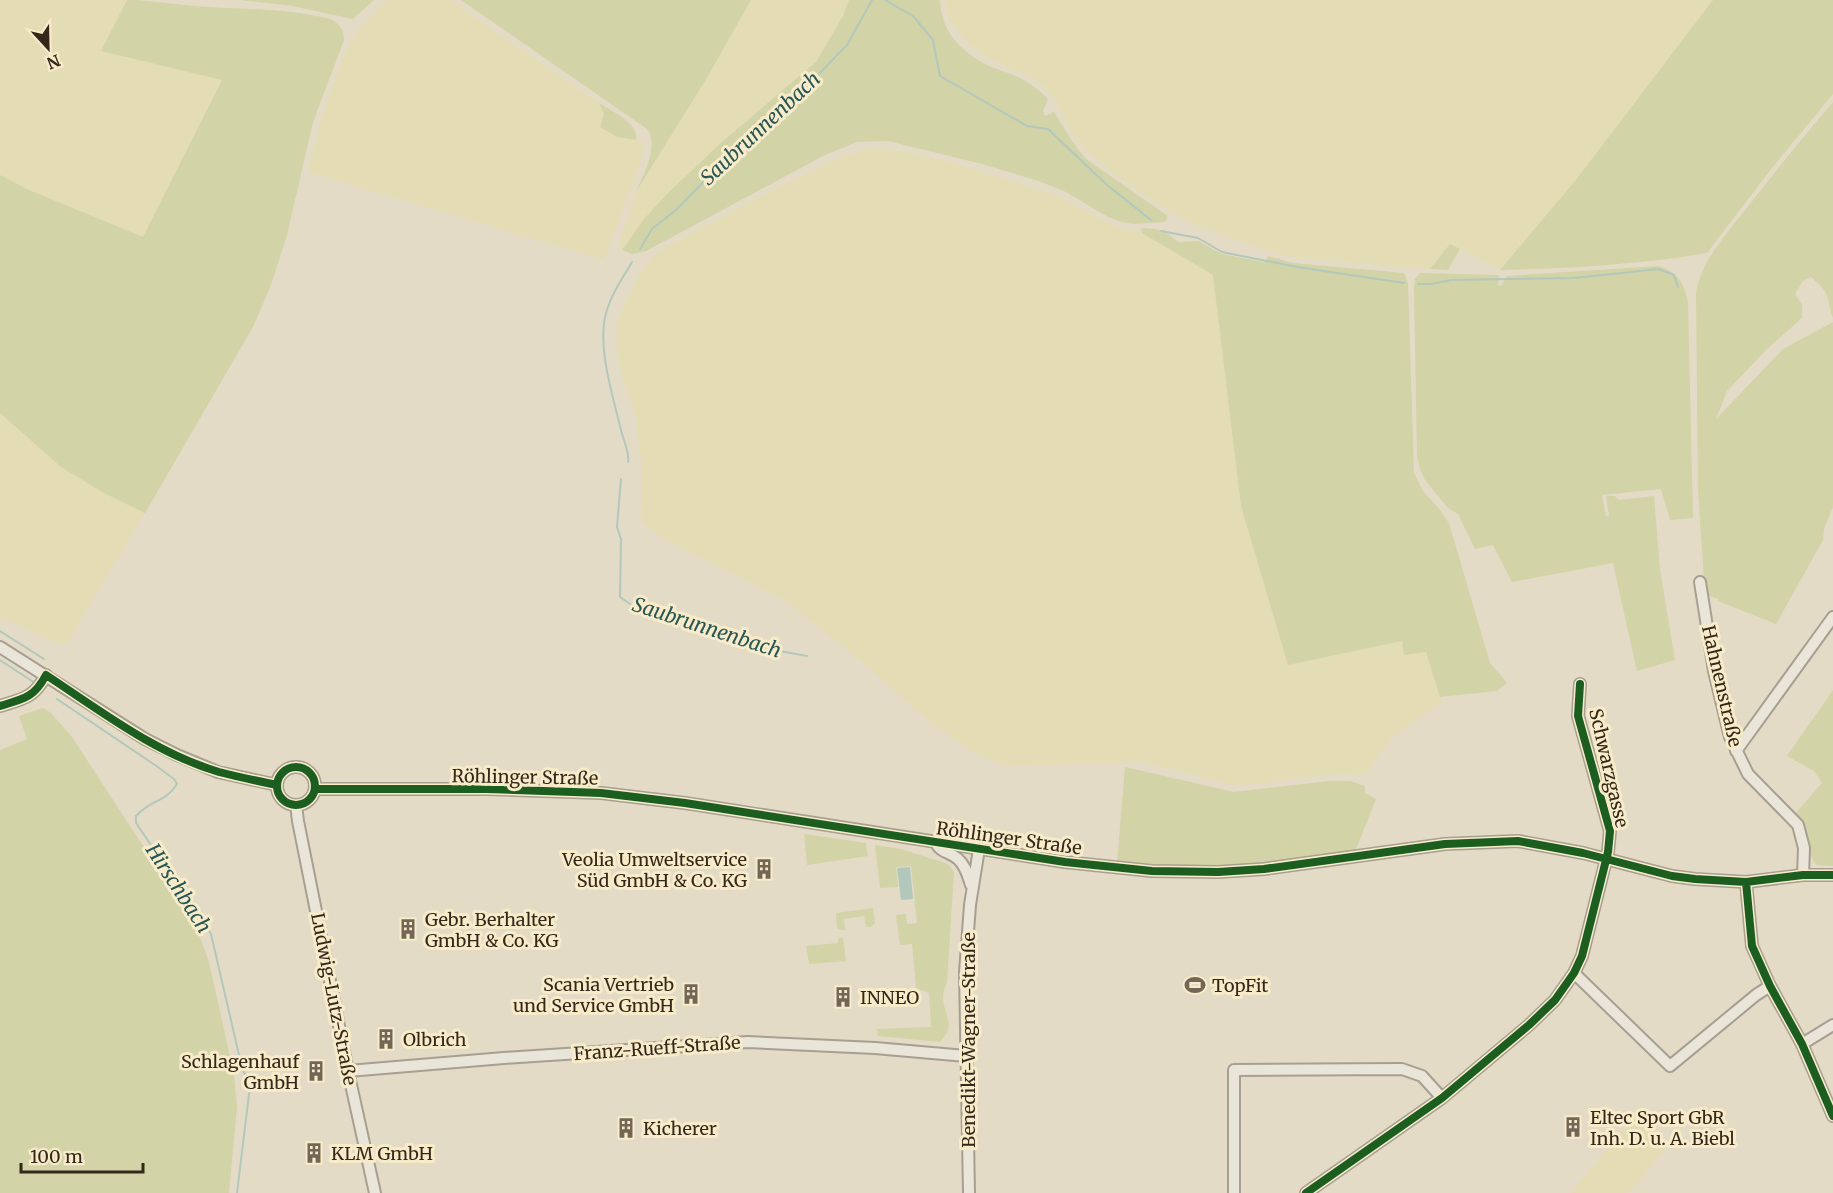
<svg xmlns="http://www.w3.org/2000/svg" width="1833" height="1193" viewBox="0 0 1833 1193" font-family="Merriweather,serif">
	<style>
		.farmland { fill: #e4dcb5 }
		.green { fill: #d2d3a7 }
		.water { fill: #b3c8bc }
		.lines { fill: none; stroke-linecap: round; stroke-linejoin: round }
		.stream { stroke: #b3c8bc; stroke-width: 2 }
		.minor-casing { stroke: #a79f91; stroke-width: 14 }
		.minor { stroke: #eae5d9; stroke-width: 10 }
		.cycleway-casing { stroke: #f7ebca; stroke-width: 11 }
		.cycleway { stroke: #1b5e20; stroke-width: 8 }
		.labels { text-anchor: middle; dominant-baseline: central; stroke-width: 6; stroke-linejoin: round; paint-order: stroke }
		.street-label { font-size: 18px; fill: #35281a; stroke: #f7ebca }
		.poi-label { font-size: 18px; fill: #35281a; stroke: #f7ebca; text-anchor: start }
		.water-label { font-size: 20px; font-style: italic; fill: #285654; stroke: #f7ebca }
	</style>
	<rect width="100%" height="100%" fill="#e3dbc6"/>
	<path class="farmland" d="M0,0H127L101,51L222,79L143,237L29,190L0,175Z
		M387,0H450L599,103L604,114L601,127L617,137L644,142L642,159L604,260L308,172L324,109L345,53L363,24Z
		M751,0H849L843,16L816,62L723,141L669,192L644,219L622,250L618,246L636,192L708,76Z
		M945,0H1713L1575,181L1500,270L1450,244L1430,269L1374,265L1288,256L1258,248L1191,223L1162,207L1114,174L1086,150L1071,132L1057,103L1045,87L1030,76L1000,64L980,53L965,40L948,17Z
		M873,148L906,152L961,165L1054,194L1115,226L1142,233L1213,275L1241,506L1288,665L1402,641L1426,652L1436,682L1442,702L1392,737L1366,773L1323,775L1258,784L1233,785L1142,762L1013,766L995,762L973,753L929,721L849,651L782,599L662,538L642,523L641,462L636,417L618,360L617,321L640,272L657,252L770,191L839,158Z
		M0,413L61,467L102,492L145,513L67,643L61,645L0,617Z
		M1637,1115L1665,1151L1628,1193H1570Z"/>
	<path class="green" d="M127,0C154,0 182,6 210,7C250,10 290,8 330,19C336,21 339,25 343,31L344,40L313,122L287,235L271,285L253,327L145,513L102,492L61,467L0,413V175L29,190L143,237L222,80L101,51Z
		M240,0H374L353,19L292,6Z
		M461,0H751L708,76L636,192C643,175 660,146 647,129Z
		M849,0H940C941,31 960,51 987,65C997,70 1008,72 1018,77C1030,83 1039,90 1048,99L1043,111L1045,116L1054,112L1072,141L1086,159L1168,216L1165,222L1134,224L1122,222L1108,217L1066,192L1039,181L982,164L888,141L857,142L825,155L646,251L632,254L622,250L644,219L669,192L723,141L816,62L843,16Z
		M1713,0H1833V94L1772,168L1707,253C1638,265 1569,268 1500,270L1575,181Z
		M1833,102V318C1825,295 1833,296 1811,277L1803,281L1795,294L1802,305V318L1768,348L1727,391L1716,419L1783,349L1833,322V507L1824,529L1823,540L1776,624L1718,601L1719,599L1705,595L1698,490L1696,293C1701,261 1726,235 1745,210C1774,173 1803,137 1833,102Z
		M599,103C612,112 639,122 636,140L617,137L600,127L604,114Z
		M1141,228C1157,228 1166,231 1178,242L1198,241L1222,254L1264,262L1268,256L1292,263L1404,273L1408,284L1414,473L1423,491L1440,510L1449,523L1490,663L1507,683L1497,691L1440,697L1426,652L1404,655L1402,641L1288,665L1241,506L1213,275L1142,233Z
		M1450,244L1460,249L1448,270L1430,269Z
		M1658,266C1678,272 1684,283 1688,302L1693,518L1670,520L1661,489L1602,495L1606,517L1609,516L1606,496H1615L1618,500L1654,496L1660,569L1675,660L1637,671L1613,563L1512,582L1493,545L1475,549L1458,514L1448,508L1425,480L1420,469L1417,455L1414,288L1415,279L1420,273L1499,275L1498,286L1503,285L1502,284L1507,276Z
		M1833,690V866L1817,865C1807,857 1807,827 1796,813L1822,783L1814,771L1787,756Z
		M43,708L51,713L72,737L192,921L201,940L209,962L234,1074L237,1107L229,1193H0V750L27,739L19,716Z
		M1125,767L1234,792L1329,781H1350L1365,786V793L1376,799L1355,852L1250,865L1174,867L1117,863Z
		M804,834L866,843L868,856L807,865Z
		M875,845L901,849L948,864L954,872L947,983C936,1003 952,1015 948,1030C947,1034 942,1039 940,1042L878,1036L877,1029L931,1027L929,993L916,988L912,944L900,945L896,915L906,914L907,924L917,923L911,866L896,867L898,887L880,888Z
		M873,908L875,923L871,927H866L864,916L844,919L845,930H841L837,928L836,913Z
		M838,938H843L846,961L809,964L806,946L838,943Z"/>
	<path class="water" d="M910,867L913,899L901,900L897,868Z"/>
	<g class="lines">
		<path class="stream" d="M885,0L913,16L933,40L940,76L1027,126L1048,129L1107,185L1151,220
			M1161,231L1198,238L1222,252L1297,267L1404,283
			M640,249L652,229L676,210L732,153L785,109L847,45L872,0
			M1418,284H1431L1451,280L1574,278L1659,269L1674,275L1678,287
			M628,462C630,452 622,437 620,426C612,393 595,340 608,307C613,291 624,276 632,262
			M621,479L617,527L621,539L620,597L633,606L686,618L711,632L763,648L807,656
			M0,631L44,659
			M0,660L35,683
			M57,699L155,765L174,779L177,784C165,803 151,799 136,816V823L211,934L242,1068L250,1086L237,1193"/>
		<g class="minor-casing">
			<path id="minor" d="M1700,582L1714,671L1730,737L1748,774L1798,825L1804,848L1803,875
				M0,647L145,739L177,755L218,772L277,785
				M0,706C23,699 34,698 46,675
				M1736,751L1833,617
				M277 786a19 19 0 1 1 38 0a19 19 0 1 1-38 0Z
				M315,789H487L601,793L685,803L1065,862L1152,871L1218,872L1264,869L1445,844L1518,841L1583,853L1672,876L1695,879L1746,882L1803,875H1833
				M296,805L298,821L348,1071L375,1193
				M935,842C942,854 949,851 958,859C966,866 968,876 971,885
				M1746,882L1752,946L1770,986L1802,1044L1833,1116
				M1574,973L1670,1066L1756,995L1770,986
				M1802,1044L1833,1025
				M348,1071L504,1058L748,1042L875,1048L966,1056
				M969,1193L965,972L970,905L979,849
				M1234,1193V1070L1402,1069L1422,1076L1442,1098
				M1306,1193L1442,1098L1529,1025L1555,1000L1574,973L1582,956L1608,852L1610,831L1578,716L1580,684"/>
		</g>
		<use href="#minor" class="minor"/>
		<g class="cycleway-casing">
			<path id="cycleway" d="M0,706C23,699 34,698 46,675C101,711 155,753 219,772C238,777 258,781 277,785
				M277 786a19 19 0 1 1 38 0a19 19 0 1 1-38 0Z
				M315,789H487L601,793L685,803L1065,862L1152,871L1218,872L1264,869L1445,844L1518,841L1583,853L1672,876L1695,879L1746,882L1803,875H1833
				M1746,882L1752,946L1770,986L1802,1044L1833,1116
				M1306,1193L1442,1098L1529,1025L1555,1000L1574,973L1582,956L1608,852L1610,831L1578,716L1580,684"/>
		</g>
		<use href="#cycleway" class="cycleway"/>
	</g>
	<defs>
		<g id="building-bare" transform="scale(1.62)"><path d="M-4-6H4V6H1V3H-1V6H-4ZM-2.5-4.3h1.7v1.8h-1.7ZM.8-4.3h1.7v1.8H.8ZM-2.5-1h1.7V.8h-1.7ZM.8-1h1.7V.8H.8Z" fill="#726756" stroke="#f7ebca" stroke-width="2.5" paint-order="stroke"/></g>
		<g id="stadium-bare" transform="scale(1.62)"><path d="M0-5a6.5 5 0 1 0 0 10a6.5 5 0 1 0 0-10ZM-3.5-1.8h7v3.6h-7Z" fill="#726756" stroke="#f7ebca" stroke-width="2.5" paint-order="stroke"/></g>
	</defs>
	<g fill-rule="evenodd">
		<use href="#building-bare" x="764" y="869"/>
		<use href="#building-bare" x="408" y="929"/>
		<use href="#stadium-bare" x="1195" y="985"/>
		<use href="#building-bare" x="691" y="994"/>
		<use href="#building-bare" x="843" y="997"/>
		<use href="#building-bare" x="386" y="1039"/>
		<use href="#building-bare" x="316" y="1071"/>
		<use href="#building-bare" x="1573" y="1127"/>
		<use href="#building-bare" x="626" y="1128"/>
		<use href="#building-bare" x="314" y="1153"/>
	</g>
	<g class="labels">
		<g class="street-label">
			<text transform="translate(1722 686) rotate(77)">Hahnenstraße</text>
			<text transform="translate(1609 768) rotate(77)">Schwarzgasse</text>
			<text transform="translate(525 777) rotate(1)">Röhlinger Straße</text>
			<text transform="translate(1009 838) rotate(8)">Röhlinger Straße</text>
			<text transform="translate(334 999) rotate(79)">Ludwig-Lutz-Straße</text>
			<text transform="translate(968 1040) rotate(-90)">Benedikt-Wagner-Straße</text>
			<text transform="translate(657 1048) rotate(-4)">Franz-Rueff-Straße</text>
		</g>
		<g class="poi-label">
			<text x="747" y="859" text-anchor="end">Veolia Umweltservice<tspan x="747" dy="21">Süd GmbH &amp; Co. KG</tspan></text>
			<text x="425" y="919">Gebr. Berhalter<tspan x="425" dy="21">GmbH &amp; Co. KG</tspan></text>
			<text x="674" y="984" text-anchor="end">Scania Vertrieb<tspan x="674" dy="21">und Service GmbH</tspan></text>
			<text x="1212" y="985">TopFit</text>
			<text x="860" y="997">INNEO</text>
			<text x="403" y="1039">Olbrich</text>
			<text x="299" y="1061" text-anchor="end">Schlagenhauf<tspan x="299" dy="21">GmbH</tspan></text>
			<text x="1590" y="1117">Eltec Sport GbR<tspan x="1590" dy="21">Inh. D. u. A. Biebl</tspan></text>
			<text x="643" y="1128">Kicherer</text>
			<text x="331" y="1153">KLM GmbH</text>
		</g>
		<g class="water-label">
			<text transform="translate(760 128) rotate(-43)">Saubrunnenbach</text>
			<text transform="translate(707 627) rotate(18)">Saubrunnenbach</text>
			<text transform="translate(179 888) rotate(57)">Hirschbach</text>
		</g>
	</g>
	<g transform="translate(48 48) rotate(158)" stroke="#f7ebca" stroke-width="4.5" paint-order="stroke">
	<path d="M0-4.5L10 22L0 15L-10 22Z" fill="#35281a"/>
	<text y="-9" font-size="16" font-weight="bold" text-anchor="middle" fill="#35281a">N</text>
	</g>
	<path d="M21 1163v9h122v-9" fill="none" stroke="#35281a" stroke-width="3"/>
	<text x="30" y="1163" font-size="18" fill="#35281a" stroke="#f7ebca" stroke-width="4.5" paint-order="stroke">100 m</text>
</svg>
